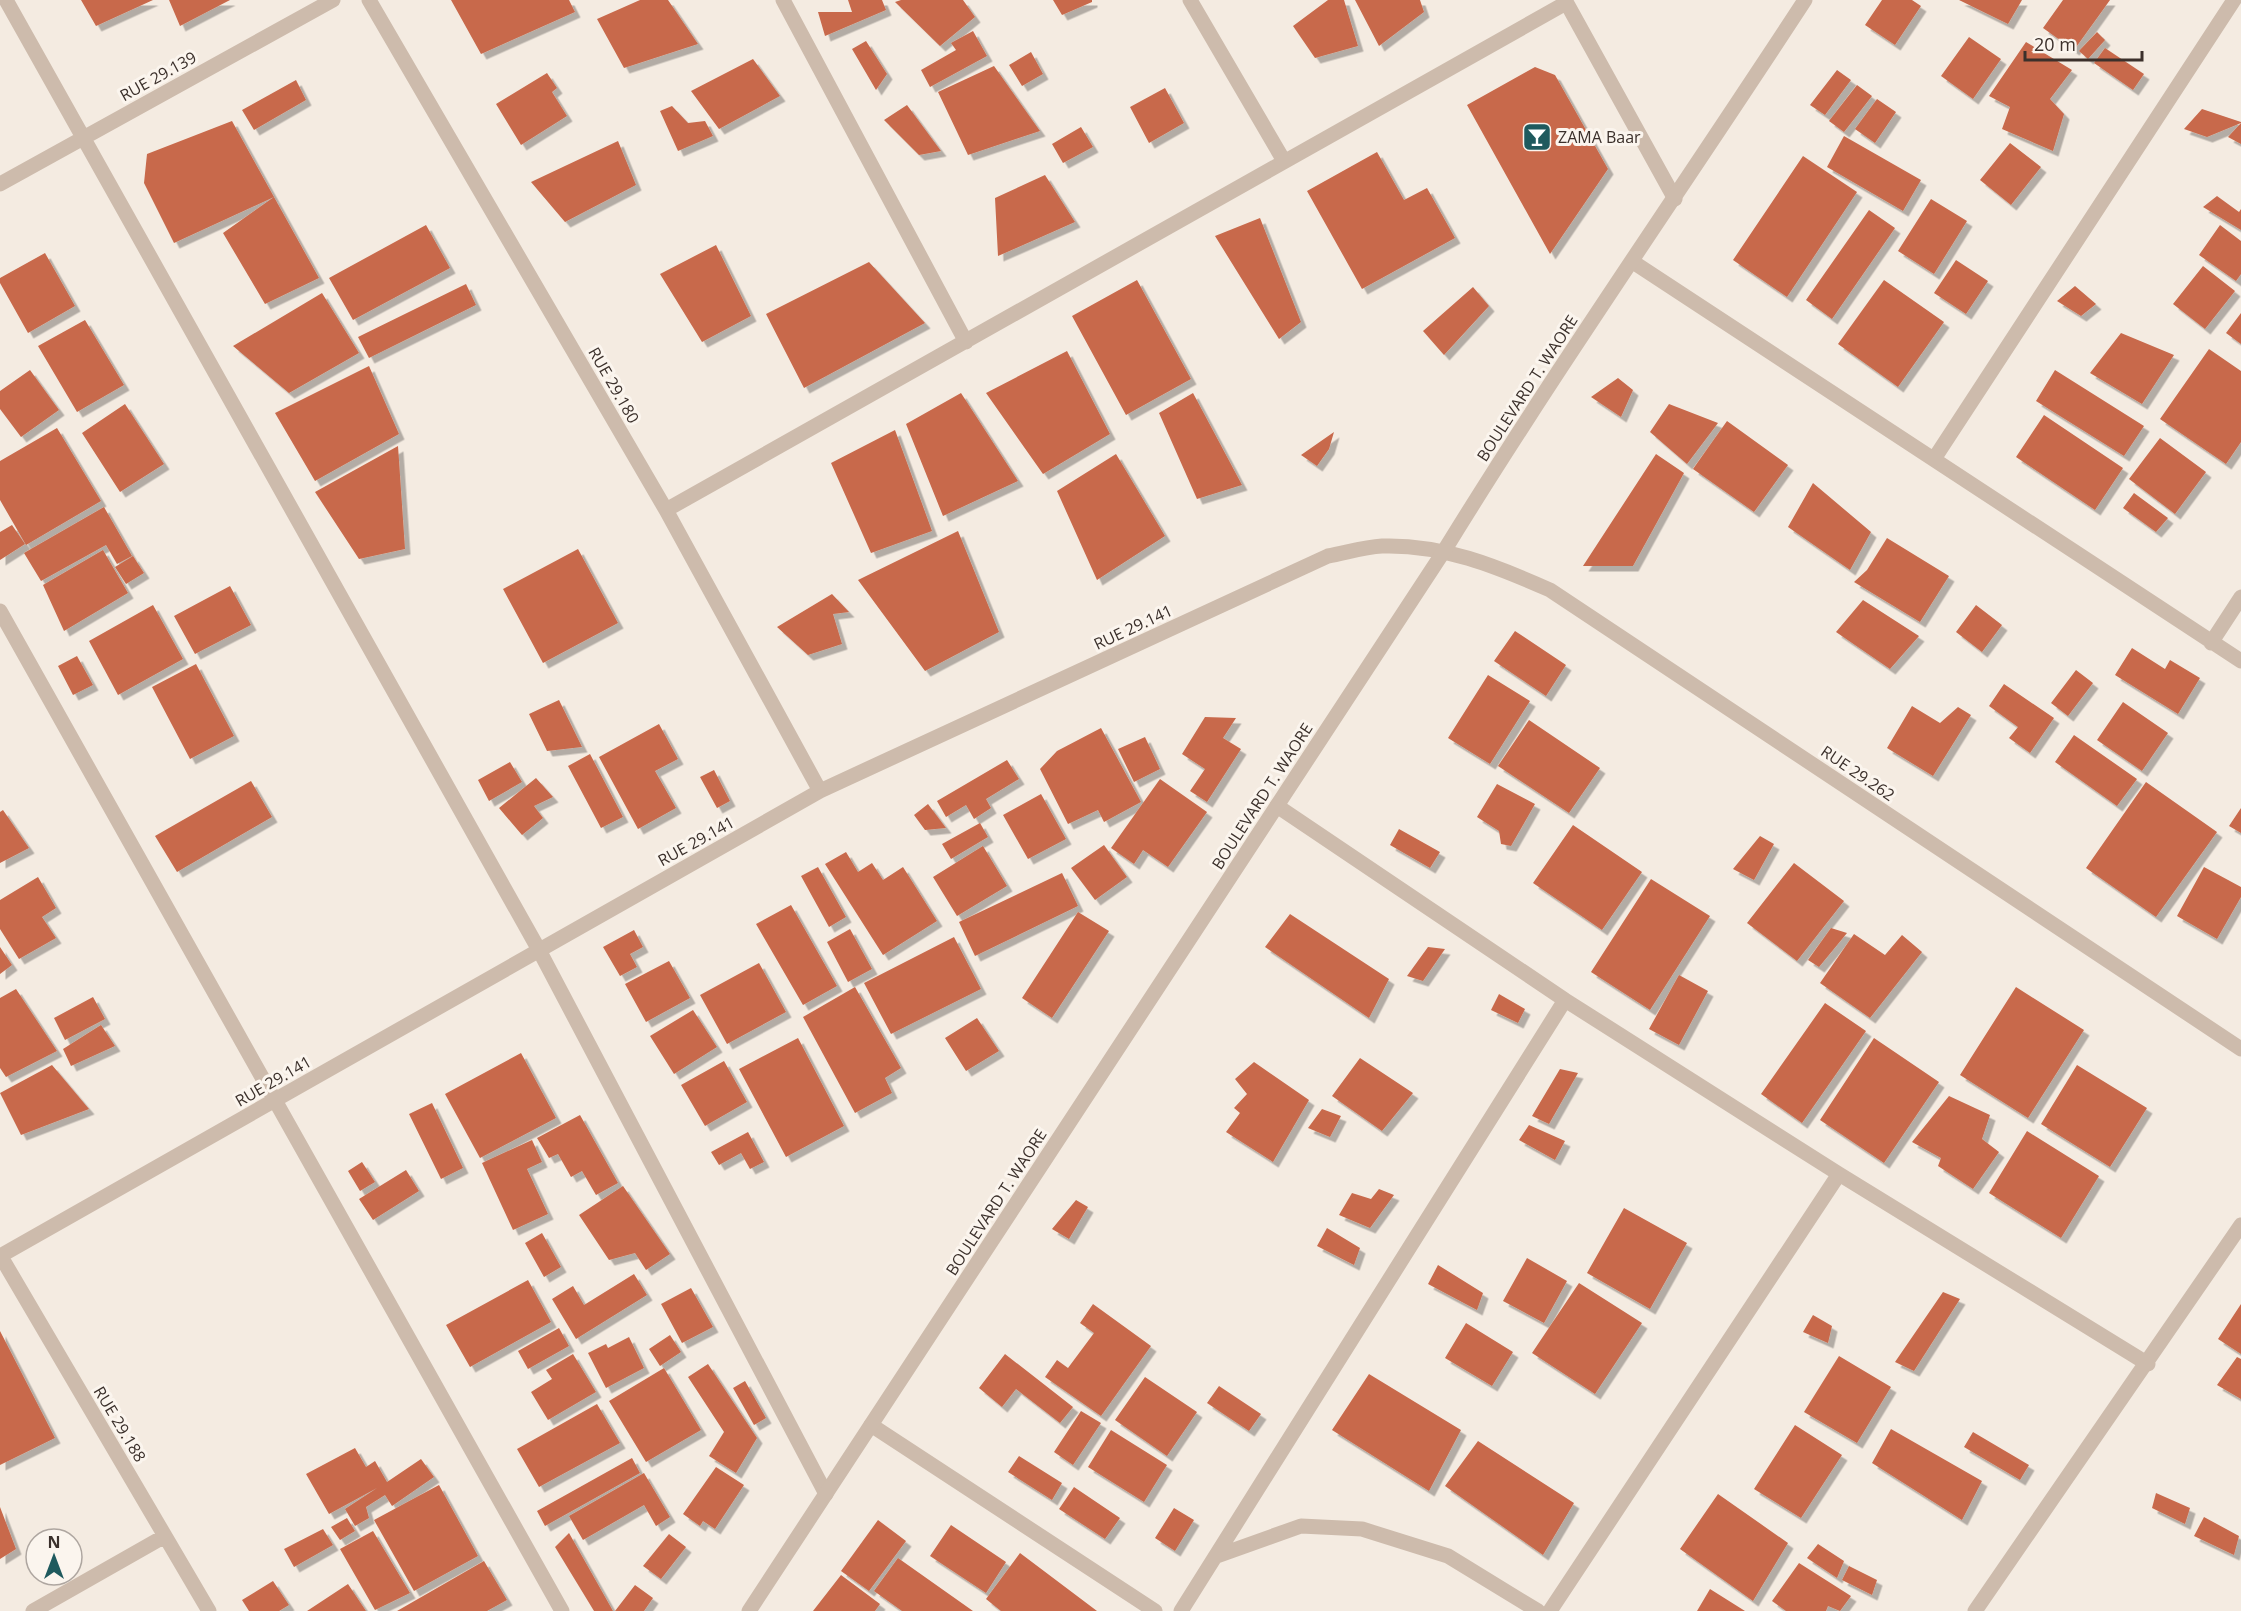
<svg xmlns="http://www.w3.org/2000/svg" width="2241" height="1611" viewBox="0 0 2241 1611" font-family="'Open Sans',sans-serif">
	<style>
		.building { fill: #c8694b; filter: url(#shadow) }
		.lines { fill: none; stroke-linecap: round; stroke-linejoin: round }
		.minor { stroke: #cdbbac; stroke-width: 15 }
		.tertiary { stroke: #cdbbac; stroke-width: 15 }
		.labels { text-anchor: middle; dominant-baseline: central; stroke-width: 6; stroke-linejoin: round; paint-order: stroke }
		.street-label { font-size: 16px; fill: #3b302b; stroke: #fbf5ee }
		.poi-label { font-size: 16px; fill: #3b302b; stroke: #fbf5ee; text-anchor: start }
	</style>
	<defs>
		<filter id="shadow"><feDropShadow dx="5.5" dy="5.5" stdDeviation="0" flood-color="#0004"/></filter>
	</defs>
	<rect width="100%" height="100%" fill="#f4ebe1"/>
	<path class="building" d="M81,0H153L96,26Z
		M169,0H230L180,26Z
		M451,0H569L575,12L481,54Z
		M640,0H668L698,44L624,68L597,19Z
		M848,0H882L886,10L825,36L818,12H852Z
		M901,0H963L975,17L940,46L895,2Z
		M1053,0H1092V2L1062,15Z
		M1328,0H1344L1358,46L1315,58L1293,26Z
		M1355,0H1420L1424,12L1379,46Z
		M1882,0H1912L1921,6L1895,45L1865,25Z
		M1959,0H2022L2008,24Z
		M2063,0H2110L2074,50L2043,28Z
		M973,31L987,56L930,87L921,70L956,50L951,43Z
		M2097,32L2105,40L2088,59L2079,51Z
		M1969,37L2001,59L1973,99L1941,76Z
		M866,41L887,74L876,90L852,49Z
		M2026,42L2072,70L2050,99L2064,114L2053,151L2002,129L2010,107L1989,96Z
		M2105,48L2144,74L2133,90L2094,63Z
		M1031,52L1043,74L1022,86L1009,65Z
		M753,59L780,96L719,129L691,91Z
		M994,66L1040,131L968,155L938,92Z
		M1535,67L1555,75L1608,169L1550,254L1467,105Z
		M1837,70L1851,80L1825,115L1810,105Z
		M547,73L557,88L552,92L567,116L521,145L496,104Z
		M296,80L306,100L254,130L242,110Z
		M1857,85L1872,96L1844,132L1829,121Z
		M1165,88L1184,123L1149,143L1130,107Z
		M1877,99L1896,112L1875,143L1855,129Z
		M907,105L941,151L919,155L884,120Z
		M672,106L688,123L705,121L713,136L678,151L660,111Z
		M2202,109L2241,122V144L2228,137L2241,123L2207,137L2184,129Z
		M232,121L274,197L174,243L144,183L147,154Z
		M1081,127L1093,147L1063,163L1052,144Z
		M1844,136L1921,180L1903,211L1827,167Z
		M618,141L636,185L565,222L531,182Z
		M2010,143L2041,167L2011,205L1980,180Z
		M1377,152L1404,200L1427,188L1455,238L1362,289L1307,191Z
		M1803,156L1857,192L1787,297L1733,260Z
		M1045,175L1075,222L998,256L995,198Z
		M2217,196L2239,212L2241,209V230L2203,207Z
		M274,197L319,278L265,304L223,233Z
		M1931,199L1967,221L1934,274L1898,251Z
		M1869,210L1895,228L1832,319L1806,300Z
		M1260,218L1301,322L1279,339L1215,236Z
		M426,225L450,268L353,320L329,278Z
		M2220,225L2241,241V274L2236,281L2199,255Z
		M716,245L751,316L702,342L660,274Z
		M45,253L75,306L28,333L0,283V278Z
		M1956,260L1988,281L1966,314L1934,293Z
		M869,262L925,323L804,388L766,314Z
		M2203,266L2235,291L2205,329L2173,304Z
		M1137,280L1191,379L1126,415L1072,316Z
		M1884,280L1944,322L1898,387L1838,344Z
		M466,284L476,305L369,358L358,337Z
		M2075,286L2096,304L2081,316L2057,301Z
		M1473,287L1489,306L1444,355L1423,331Z
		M322,293L359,353L289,393L233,346Z
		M2241,313V344L2226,333Z
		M85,320L124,385L77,412L38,346Z
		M2121,333L2174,355L2142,404L2090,373Z
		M2209,349L2241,371V442L2226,464L2160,419Z
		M1067,351L1110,434L1043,474L986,393Z
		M369,366L399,434L315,481L275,413Z
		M30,370L59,410L21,437L0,409V391Z
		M2055,370L2144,426L2124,456L2036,401Z
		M1618,378L1633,390L1621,417L1591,397Z
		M961,393L1018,481L943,516L906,424Z
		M1193,393L1242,485L1197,499L1159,413Z
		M125,404L164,464L120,492L82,433Z
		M1669,404L1718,423L1687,464L1650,432Z
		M2044,415L2123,468L2095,510L2016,457Z
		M1727,421L1788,465L1754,512L1693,469Z
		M57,428L101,501L26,545L0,500V461Z
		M895,430L932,531L871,553L831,463Z
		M1334,432L1329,449L1317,466L1301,455Z
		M2160,438L2206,472L2175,514L2129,479Z
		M398,446L405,549L359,559L315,492Z
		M1116,454L1165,536L1097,580L1057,491Z
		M1656,454L1684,473L1633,566H1583Z
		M1813,483L1871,532L1850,570L1788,527Z
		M2134,493L2168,518L2156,532L2123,508Z
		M104,507L132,556L117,564L106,545L41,581L24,553Z
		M12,525L25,544L0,560V532Z
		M958,531L999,632L925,671L858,580Z
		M1887,538L1949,576L1920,622L1854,582L1867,570Z
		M578,549L618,623L543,663L503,589Z
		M103,550L128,593L64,631L43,585Z
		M133,556L144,573L126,584L115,567Z
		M230,586L251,625L195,654L174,616Z
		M832,594L849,612L833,614L842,644L808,655L777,627Z
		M1863,600L1919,636L1890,669L1836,632Z
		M153,605L183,659L118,695L89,641Z
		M1976,605L2002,625L1982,652L1956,632Z
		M1515,631L1566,665L1546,696L1494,661Z
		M2132,648L2165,669L2170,660L2200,678L2178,714L2115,675Z
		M77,656L93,685L73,695L58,666Z
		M196,664L234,736L190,759L152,687Z
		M2076,670L2093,683L2068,716L2051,703Z
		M1488,675L1530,701L1490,764L1448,738Z
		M2004,684L2054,718L2030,753L2009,738L2018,727L1989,706Z
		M559,700L582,747L547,751L529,714Z
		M2123,702L2168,733L2142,771L2097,740Z
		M1912,706L1940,723L1958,707L1971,715L1933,776L1887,748Z
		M1205,717L1236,718L1223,738L1241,749L1207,802L1190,791L1205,769L1182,754Z
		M1529,720L1600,768L1569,813L1498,766Z
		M659,724L678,759L655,771L676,808L638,829L599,757Z
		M1101,728L1141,802L1104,822L1098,810L1068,824L1040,769L1057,751Z
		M2074,735L2137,779L2117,806L2055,762Z
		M1145,737L1160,769L1134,782L1118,749Z
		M590,754L623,817L601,828L568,766Z
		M1007,760L1019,779L986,799L991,808L974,819L966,805L946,817L937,801Z
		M510,762L522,782L489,801L478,780Z
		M714,770L730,801L717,808L700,777Z
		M536,778L553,797L534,806L543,818L522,835L499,808Z
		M1160,779L1207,812L1168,867L1143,850L1134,864L1111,848Z
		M251,781L272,817L177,872L155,836Z
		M2146,782L2217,832L2156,917L2086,868Z
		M1497,784L1535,804L1511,846L1501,844L1499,831L1477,817Z
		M1041,794L1066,839L1028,859L1003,815Z
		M928,804L946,828L925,830L914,815Z
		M2241,808V833L2229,826Z
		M3,810L29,848L0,863V812Z
		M980,823L988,837L951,859L942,844Z
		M1573,825L1642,872L1602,930L1533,883Z
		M1399,829L1440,852L1430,868L1390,845Z
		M1760,836L1774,844L1754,880L1733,869Z
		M1104,845L1127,877L1095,900L1071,868Z
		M983,846L1007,886L957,916L933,877Z
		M846,852L858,872L872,863L883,880L903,867L937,921L883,955L825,864Z
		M1794,863L1844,901L1797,961L1747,923Z
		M818,867L846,917L829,927L801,876Z
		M2204,867L2241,887V897L2217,939L2177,916Z
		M1062,873L1078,906L975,956L959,922Z
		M38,877L56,908L42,917L56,938L19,959L0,929V900Z
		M1651,879L1710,916L1650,1010L1591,972Z
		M791,905L837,986L803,1005L756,924Z
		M1078,912L1109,931L1052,1018L1022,998Z
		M1290,914L1389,979L1369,1018L1265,947Z
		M1831,928L1847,933L1819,967L1808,960Z
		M850,929L872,969L848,982L827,942Z
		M634,930L643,947L630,954L637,967L620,976L603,947Z
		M1854,934L1885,955L1902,935L1922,952L1870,1018L1820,983Z
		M954,937L981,989L891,1034L864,983Z
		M0,947L12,965L0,974Z
		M1428,947L1445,949L1423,981L1407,976Z
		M669,961L690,998L646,1022L625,984Z
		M759,963L786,1012L727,1044L700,995Z
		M1679,975L1708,991L1679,1045L1649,1029Z
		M855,987L901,1068L885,1078L892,1093L855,1113L803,1017Z
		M2016,987L2084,1030L2028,1118L1960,1075Z
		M16,989L57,1051L6,1077L0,1068V998Z
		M1499,994L1525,1009L1518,1023L1491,1010Z
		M93,997L105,1019L65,1040L54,1018Z
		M1825,1003L1866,1031L1802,1123L1761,1094Z
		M693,1010L717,1047L674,1074L650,1036Z
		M977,1018L999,1051L966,1071L945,1038Z
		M101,1025L115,1046L71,1066L63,1049Z
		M798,1038L844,1126L786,1157L739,1069Z
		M1874,1038L1939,1082L1884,1163L1820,1120Z
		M521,1053L556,1118L480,1158L445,1094Z
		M1360,1058L1413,1093L1382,1131L1332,1096Z
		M724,1061L747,1102L705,1126L681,1085Z
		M1254,1062L1309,1100L1273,1162L1226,1132L1240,1113L1234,1108L1247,1094L1235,1079Z
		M52,1065L89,1109L21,1135L0,1093Z
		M2077,1065L2147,1108L2110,1167L2041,1124Z
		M1560,1069L1578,1073L1549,1124L1532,1116Z
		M1949,1096L1990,1115L1982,1139L1999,1152L1973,1189L1938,1166L1941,1158L1912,1142Z
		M432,1103L463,1168L441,1179L409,1114Z
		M1322,1109L1341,1116L1330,1137L1308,1128Z
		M580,1115L618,1183L596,1195L582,1171L571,1177L558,1154L549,1158L537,1138Z
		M1529,1125L1565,1141L1555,1160L1519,1140Z
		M2027,1131L2099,1176L2061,1238L1989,1193Z
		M748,1132L764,1162L750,1169L741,1153L719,1165L711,1152Z
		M532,1140L542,1162L527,1169L548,1214L513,1230L482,1163Z
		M362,1162L375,1182L360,1191L348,1171Z
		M406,1170L419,1191L373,1220L359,1199Z
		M623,1186L670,1254L646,1270L635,1253L609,1260L579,1215Z
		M1379,1189L1394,1195L1370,1228L1339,1215L1352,1193L1371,1199Z
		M1076,1200L1088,1207L1069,1239L1052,1229Z
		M1624,1208L1687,1243L1650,1309L1587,1273Z
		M1327,1228L1360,1248L1354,1265L1317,1246Z
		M542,1233L561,1267L544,1277L525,1243Z
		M1527,1258L1567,1281L1544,1323L1503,1301Z
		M1438,1265L1483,1293L1477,1310L1428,1284Z
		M634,1274L647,1295L576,1339L552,1299L573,1286L584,1305Z
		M528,1280L551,1322L470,1367L446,1325Z
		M1579,1283L1642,1323L1595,1394L1532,1353Z
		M691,1288L713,1327L682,1343L661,1304Z
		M1943,1292L1960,1299L1914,1371L1895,1362Z
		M1093,1304L1151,1346L1101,1416L1045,1377L1057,1360L1068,1368L1094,1333L1080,1323Z
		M2241,1304V1354L2218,1339Z
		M1813,1315L1832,1326L1828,1343L1803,1332Z
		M1466,1323L1513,1352L1492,1386L1445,1358Z
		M559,1328L569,1346L528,1369L518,1351Z
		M0,1331L55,1438L0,1465Z
		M670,1335L681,1352L660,1366L649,1349Z
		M629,1337L644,1368L606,1388L588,1353L606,1344L608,1348Z
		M573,1354L596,1392L548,1420L531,1392L552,1379L546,1370Z
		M1005,1354L1073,1407L1060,1423L1016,1389L1002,1407L979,1388Z
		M1839,1356L1891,1387L1857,1443L1804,1412Z
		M2237,1357L2241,1359V1399L2217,1385Z
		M708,1364L757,1438L736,1473L709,1456L724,1432L688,1377Z
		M664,1368L701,1430L646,1462L609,1401Z
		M1369,1374L1461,1430L1429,1491L1332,1430Z
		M1145,1377L1197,1412L1167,1456L1115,1420Z
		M745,1381L766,1418L754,1425L733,1388Z
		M1219,1386L1261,1414L1249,1431L1207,1403Z
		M597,1404L620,1443L539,1487L517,1449Z
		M1081,1411L1101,1423L1073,1465L1054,1452Z
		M1795,1425L1842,1455L1801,1518L1754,1489Z
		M1891,1429L1982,1481L1962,1520L1872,1463Z
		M1111,1430L1167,1465L1144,1502L1088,1467Z
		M1973,1432L2029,1465L2020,1480L1964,1447Z
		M1478,1441L1574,1503L1543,1555L1445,1486Z
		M355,1448L366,1467L375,1461L387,1482L421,1459L434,1477L392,1506L385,1495L366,1507L369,1518L355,1526L345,1509L377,1488L329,1514L306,1474Z
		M1019,1456L1062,1483L1052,1500L1008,1472Z
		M632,1458L640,1473L545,1526L537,1511Z
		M716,1467L744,1485L715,1529L703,1521L700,1526L683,1514Z
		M644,1473L670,1517L656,1526L644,1505L583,1540L569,1516Z
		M439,1485L478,1556L414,1591L374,1520Z
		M1074,1487L1120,1518L1105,1539L1059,1509Z
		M2156,1493L2190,1508L2185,1524L2152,1508Z
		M1718,1494L1788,1543L1753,1601L1680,1549Z
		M0,1507L16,1549L0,1559Z
		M1174,1508L1194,1520L1175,1551L1155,1538Z
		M2204,1517L2239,1536L2234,1555L2194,1536Z
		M347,1518L355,1531L340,1540L331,1527Z
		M878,1520L906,1541L869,1591L841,1571Z
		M951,1525L1006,1562L986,1593L930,1556Z
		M323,1529L333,1545L294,1567L284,1549Z
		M373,1531L410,1593L375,1610L340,1549Z
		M569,1533L613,1611H594L555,1547Z
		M669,1534L686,1547L661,1579L643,1566Z
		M1818,1544L1844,1561L1837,1578L1807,1558Z
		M1020,1553L1097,1611H1001L986,1599Z
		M898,1558L973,1611H902L874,1591Z
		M484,1561L507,1600L487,1611H397Z
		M1799,1563L1851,1596L1840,1611L1828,1606L1826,1611H1786L1772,1601Z
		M1849,1566L1877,1580L1872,1595L1842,1580Z
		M841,1575L880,1604L875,1611H813Z
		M273,1581L289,1605L279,1611H249L242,1600Z
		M348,1584L366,1611H307Z
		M635,1585L653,1598L644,1611H615Z
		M1710,1589L1745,1611H1697Z"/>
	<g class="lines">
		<path class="minor" d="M6,0L539,950L826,1494
			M369,0L666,510L820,791
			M783,0L966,342
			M1190,0L1284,161
			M1565,0L1675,199
			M0,184L333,0
			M1633,262L2241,661
			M1934,459L2234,0
			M666,510L1566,3
			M0,611L562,1611
			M2211,643L2241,597
			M1277,806L1565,1000L1839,1174L2148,1364
			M0,1255L209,1611
			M0,1256L820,791L1328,556C1345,553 1364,547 1382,546C1442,544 1496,566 1550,590L2241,1049
			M871,1425L1155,1611
			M1217,1556L1301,1526L1362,1529L1448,1556L1538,1611
			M33,1611L165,1536
			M1181,1611L1565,1000
			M1550,1611L1839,1174
			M1975,1611L2241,1225"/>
		<path class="tertiary" d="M749,1611L1444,551C1559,364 1685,184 1805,0"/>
	</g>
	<defs>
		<g id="bar-square" transform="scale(1.5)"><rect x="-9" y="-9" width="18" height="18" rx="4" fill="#1f5a5e" stroke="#fbf5ee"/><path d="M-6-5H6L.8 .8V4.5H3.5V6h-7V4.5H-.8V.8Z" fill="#fff"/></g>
	</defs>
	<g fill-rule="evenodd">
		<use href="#bar-square" x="1537" y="137"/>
	</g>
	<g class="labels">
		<g class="street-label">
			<text transform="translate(158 76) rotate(-29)">RUE 29.139</text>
			<text transform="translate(614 385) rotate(60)">RUE 29.180</text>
			<text transform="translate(1527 388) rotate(-57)">BOULEVARD T. WAORE</text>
			<text transform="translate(1133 627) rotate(-25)">RUE 29.141</text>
			<text transform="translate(1858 773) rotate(34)">RUE 29.262</text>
			<text transform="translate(1262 796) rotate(-57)">BOULEVARD T. WAORE</text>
			<text transform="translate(696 841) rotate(-29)">RUE 29.141</text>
			<text transform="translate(273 1081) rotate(-30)">RUE 29.141</text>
			<text transform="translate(996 1202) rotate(-57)">BOULEVARD T. WAORE</text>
			<text transform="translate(120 1424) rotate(59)">RUE 29.188</text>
		</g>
		<g class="poi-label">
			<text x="1558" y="137">ZAMA Baar</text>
		</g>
	</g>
	<g transform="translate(54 1557)"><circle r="28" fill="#fbf5ee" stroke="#aea6a0" stroke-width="1.5"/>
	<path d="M0-4.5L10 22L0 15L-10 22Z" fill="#1f5a5e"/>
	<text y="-9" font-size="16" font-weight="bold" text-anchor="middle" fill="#3b302b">N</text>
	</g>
	<path d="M2025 51v9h117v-9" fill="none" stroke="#3b302b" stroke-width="3"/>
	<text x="2034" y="51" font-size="18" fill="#3b302b" stroke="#fbf5ee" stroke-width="4.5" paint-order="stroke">20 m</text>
</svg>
